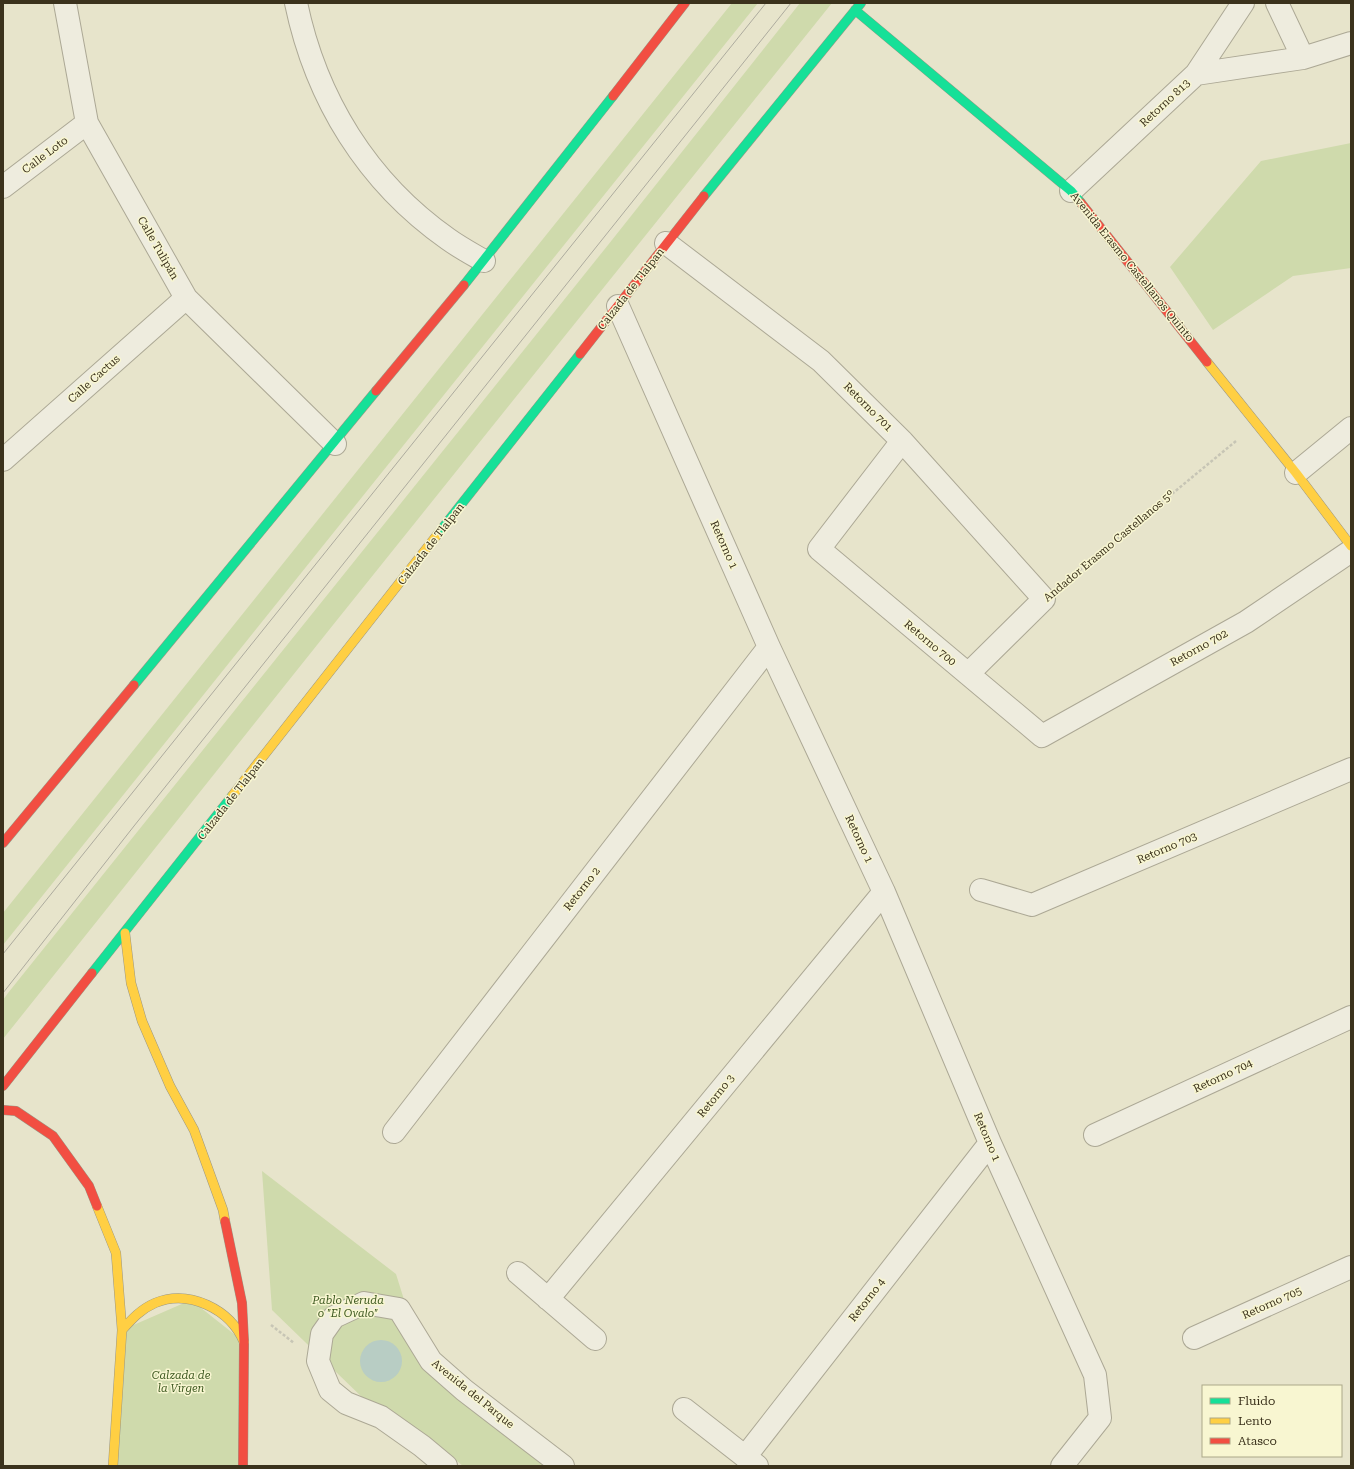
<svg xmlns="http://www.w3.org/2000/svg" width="1354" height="1469" viewBox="0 0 1354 1469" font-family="'Roboto Serif',serif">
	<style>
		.green { fill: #cfdaac }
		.water { fill: #b8cdc4 }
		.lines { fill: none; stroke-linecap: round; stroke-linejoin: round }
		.street-casing { stroke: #aca895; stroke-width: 24 }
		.fast-casing { stroke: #9b9785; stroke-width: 10 }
		.slow-casing { stroke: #9b9785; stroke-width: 10 }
		.jam-casing { stroke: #9b9785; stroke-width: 10 }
		.path { stroke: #c7c5b5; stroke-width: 2.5; stroke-dasharray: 3 2; stroke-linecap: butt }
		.street { stroke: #eeecde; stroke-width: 22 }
		.fast { stroke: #16e098; stroke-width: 9 }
		.slow { stroke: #ffcf43; stroke-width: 9 }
		.jam { stroke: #f24e42; stroke-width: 9 }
		.tram { stroke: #adab9e; stroke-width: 1 }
		.labels { text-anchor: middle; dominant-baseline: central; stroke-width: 3; stroke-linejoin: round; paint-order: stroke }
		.street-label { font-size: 11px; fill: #3b321c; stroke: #f8f6d1 }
		.park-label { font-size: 11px; font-style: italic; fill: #3e5921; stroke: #f8f6d1 }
	</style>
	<rect width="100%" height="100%" fill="#e7e4cb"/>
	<path class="green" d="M732,3H758L3,945V913Z
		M800,3H832L333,625L3,1039V1000L8,993L608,245Z
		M1351,143V268L1293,276L1213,330L1170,267L1261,161Z
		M262,1171L396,1274L425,1367L550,1466H463L428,1437L368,1403L272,1310Z
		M191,1300L244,1342L239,1466H117L122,1330Z"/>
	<path class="water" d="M360 1361a21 21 0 1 1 42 0a21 21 0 1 1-42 0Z"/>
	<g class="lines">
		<g class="street-casing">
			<path id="street" d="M65,3L87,123L186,298L335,444
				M296,3C316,99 367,182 448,239C459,247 472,254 484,261
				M1277,3L1303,58
				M1196,74L1303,58L1351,43
				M3,187L87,123
				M1071,191L1196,74L1243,3
				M666,243L821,361L902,441L1044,599L968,674
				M618,306L769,647L884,892L990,1143L1095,1375L1100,1418L1062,1466
				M902,441L819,549L1042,736L1246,622L1351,551
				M3,460L186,298
				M1296,473L1351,428
				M981,890L1032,905L1351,769
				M394,1132L769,647
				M1095,1135L1351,1017
				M518,1273L595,1339
				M548,1299L884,892
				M1194,1338L1351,1267
				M684,1409L757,1466
				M745,1457L990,1143
				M446,1466L422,1446L381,1417L346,1403L330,1390L318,1361L322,1334L334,1317L364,1303L399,1309L431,1361L464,1390L563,1466"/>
		</g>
		<g class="fast-casing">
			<path id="fast" d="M855,10L1071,191L1081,203
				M704,196L861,3
				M464,285L613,96
				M437,535L580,354
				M134,685L376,391
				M92,973L232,796"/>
		</g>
		<g class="slow-casing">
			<path id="slow" d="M1207,362L1296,473L1351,546
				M232,796L437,535
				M125,933L131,983L142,1021L170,1086L194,1130L223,1210L225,1221
				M97,1206L116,1253L122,1330L113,1466
				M122,1330C132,1319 141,1309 155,1303C189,1289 230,1309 244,1342"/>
		</g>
		<g class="jam-casing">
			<path id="jam" d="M613,96L685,3
				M1081,203L1207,362
				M580,354L704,196
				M376,391L464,285
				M3,843L134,685
				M3,1086L92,973
				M3,1110L16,1111L53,1136L89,1186L97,1206
				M225,1221L242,1303L244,1342L243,1466"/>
		</g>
		<path class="path" d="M1064,583L1236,441
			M271,1325L294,1343"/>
		<use href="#street" class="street"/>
		<use href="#fast" class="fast"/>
		<use href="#slow" class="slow"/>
		<use href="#jam" class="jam"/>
		<path class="tram" d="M3,954L766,3
			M3,993L134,826L791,3"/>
	</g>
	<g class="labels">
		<g class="street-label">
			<text transform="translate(1165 103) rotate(-43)">Retorno 813</text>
			<text transform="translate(45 155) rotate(-37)">Calle Loto</text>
			<text transform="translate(158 248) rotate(60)">Calle Tulipán</text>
			<text transform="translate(1132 267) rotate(51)">Avenida Erasmo Castellanos Quinto</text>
			<text transform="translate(631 289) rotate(-52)">Calzada de Tlalpan</text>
			<text transform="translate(94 379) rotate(-42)">Calle Cactus</text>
			<text transform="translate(868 407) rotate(45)">Retorno 701</text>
			<text transform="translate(431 544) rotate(-52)">Calzada de Tlalpan</text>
			<text transform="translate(724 545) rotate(66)">Retorno 1</text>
			<text transform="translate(1109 546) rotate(-40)">Andador Erasmo Castellanos 5º</text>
			<text transform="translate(930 643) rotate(40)">Retorno 700</text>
			<text transform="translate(1199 648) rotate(-29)">Retorno 702</text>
			<text transform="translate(231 799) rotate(-52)">Calzada de Tlalpan</text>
			<text transform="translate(859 839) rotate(65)">Retorno 1</text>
			<text transform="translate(1167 848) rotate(-23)">Retorno 703</text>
			<text transform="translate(582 889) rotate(-52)">Retorno 2</text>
			<text transform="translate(1223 1076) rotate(-25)">Retorno 704</text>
			<text transform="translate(716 1096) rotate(-51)">Retorno 3</text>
			<text transform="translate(987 1137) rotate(67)">Retorno 1</text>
			<text transform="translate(867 1300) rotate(-52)">Retorno 4</text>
			<text transform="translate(1272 1303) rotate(-24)">Retorno 705</text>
			<text transform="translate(473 1394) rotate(39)">Avenida del Parque</text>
		</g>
		<g class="park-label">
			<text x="348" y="1300">Pablo Neruda<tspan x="348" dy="13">o "El Ovalo"</tspan></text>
			<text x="181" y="1375">Calzada de<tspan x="181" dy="13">la Virgen</tspan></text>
		</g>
	</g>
	<rect width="1354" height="1469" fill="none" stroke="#3b321c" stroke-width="8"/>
	<rect x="1202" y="1385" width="140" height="72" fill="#f8f6d1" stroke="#aca889"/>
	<rect x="1210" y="1398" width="20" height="6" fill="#16e098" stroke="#aca889"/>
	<text x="1238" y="1405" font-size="12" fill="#3b321c">Fluido</text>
	<rect x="1210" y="1418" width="20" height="6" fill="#ffcf43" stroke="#aca889"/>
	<text x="1238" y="1425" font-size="12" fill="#3b321c">Lento</text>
	<rect x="1210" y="1438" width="20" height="6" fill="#f24e42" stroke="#aca889"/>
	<text x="1238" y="1445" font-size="12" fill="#3b321c">Atasco</text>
</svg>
